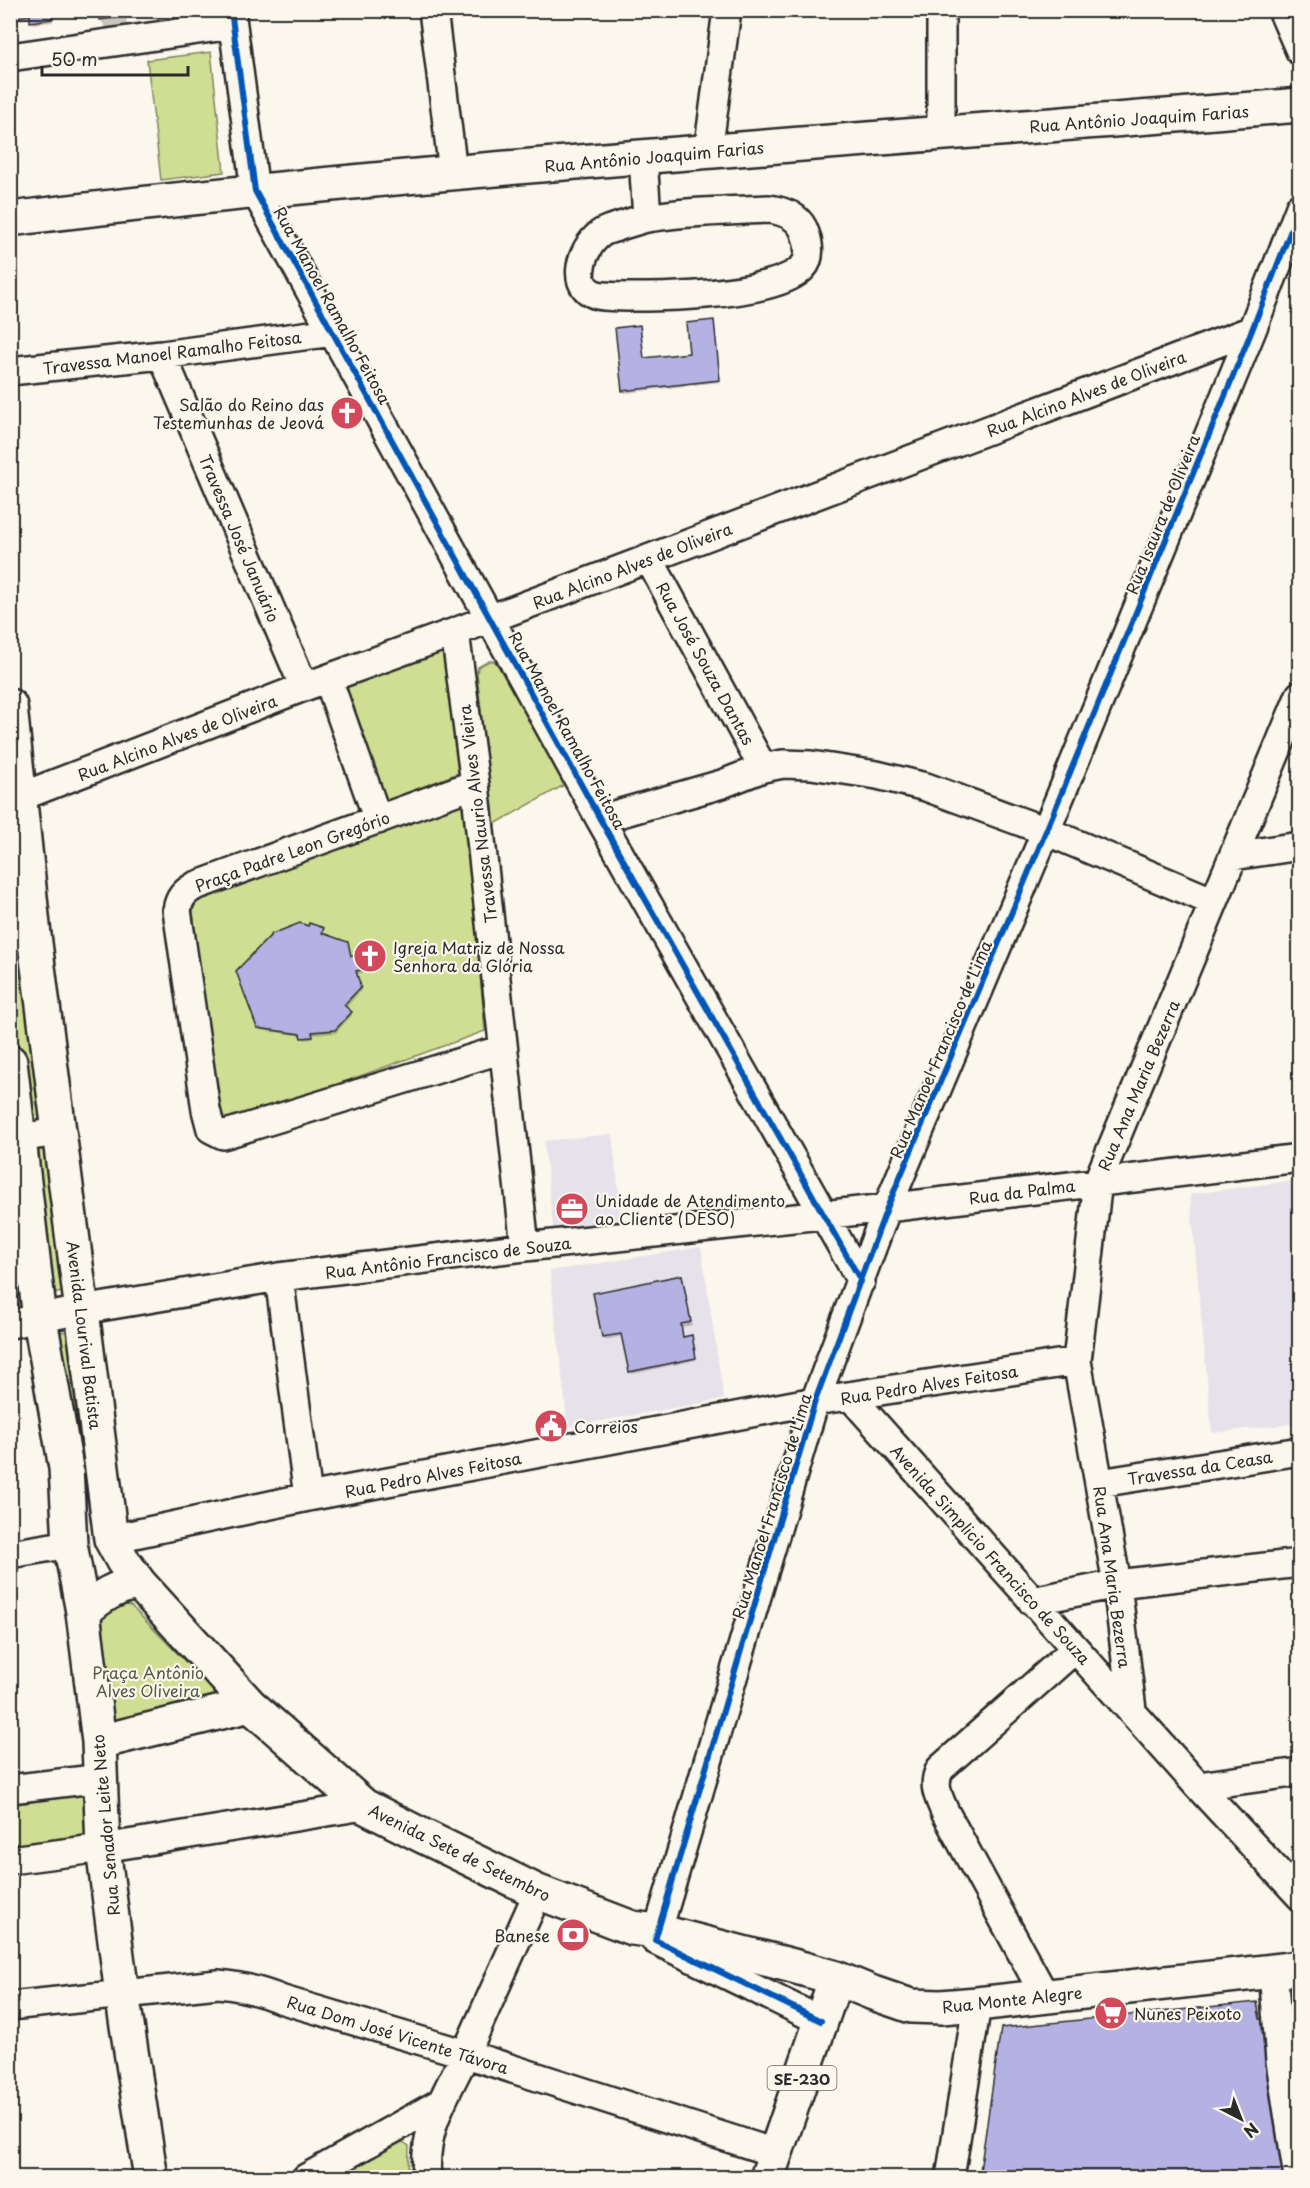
<svg xmlns="http://www.w3.org/2000/svg" width="1310" height="2188" viewBox="0 0 1310 2188" font-family="'Playpen Sans',sans-serif">
	<style>
		.built { fill: #e6e2e9 }
		.green { fill: #cfde92; stroke: #7d845e; stroke-width: 1.5 }
		.shadow { fill: #0003 }
		.building { fill: #b5b2e3; stroke: #2b2b2b; stroke-width: 1.5 }
		.lines { fill: none; stroke-linecap: round; stroke-linejoin: round }
		.minor-casing { stroke: #2b2b2b; stroke-width: 32 }
		.major-casing { stroke: #2b2b2b; stroke-width: 38 }
		.minor { stroke: #fbf7ec; stroke-width: 27 }
		.major { stroke: #fbf7ec; stroke-width: 33 }
		.cycleway-casing { stroke: #fbf7ec; stroke-width: 10 }
		.cycleway { stroke: #0057b8; stroke-width: 6 }
		.labels { text-anchor: middle; dominant-baseline: central; stroke-width: 4.5; stroke-linejoin: round; paint-order: stroke }
		.shield { fill: #fbf7ec; stroke: #696865; stroke-width: 1.5 }
		.shield-label { font-size: 15px; font-weight: bold; fill: #2b2b2b }
		.street-label { font-size: 16px; fill: #2b2b2b; stroke: #fbf7ec }
		.poi-label { font-size: 16px; fill: #2b2b2b; stroke: #fbf7ec; text-anchor: start }
		.park-label { font-size: 16px; fill: #545845; stroke: #fbf7ec }
	</style>
	<rect width="100%" height="100%" fill="#fbf7ec"/>
	<filter id="ink" filterUnits="userSpaceOnUse"><feTurbulence type="fractalNoise" baseFrequency=".0167" numOctaves="2"/><feDisplacementMap in="SourceGraphic" scale="12" xChannelSelector="R" yChannelSelector="G"/><feConvolveMatrix kernelMatrix="1 2 1 2 8 2 1 2 1" color-interpolation-filters="sRGB"/></filter>
	<g filter="url(#ink)">
		<path class="built" d="M612,1134L622,1222L553,1228L544,1141Z
			M1299,1180V1423L1212,1433L1190,1194Z
			M701,1247L724,1399L568,1427L550,1271Z"/>
		<path class="green" d="M211,52L224,172L161,180L147,60Z
			M451,644L463,771L380,804L340,687Z
			M489,661H494L502,670L566,784L493,825L477,673L478,667Z
			M465,801L485,1031L224,1125L217,1122L193,911L196,902Z
			M25,947L49,1122L27,1126L11,971L10,948Z
			M52,1144L68,1291L52,1294L34,1147Z
			M74,1331L94,1500L73,1502L58,1332Z
			M120,1604L131,1606L222,1699L114,1722L99,1615Z
			M85,1794L89,1834L11,1845L10,1805Z
			M397,2141L403,2142L409,2146L408,2177L329,2178Z"/>
		<path class="shadow" d="M10,10H69V13L52,15L53,22L33,24L31,18L10,21Z
			M100,10H125L128,31L109,34L101,20Z
			M714,324L721,382L625,393L623,390L639,326L644,360L691,354Z
			M323,930V935L351,958L366,957L369,971L357,974L361,990L346,1008L352,1015L336,1033L313,1035V1039L304,1040L302,1036L260,1030L259,1027Z
			M683,1279L692,1325L681,1327L683,1338L692,1340L696,1360L632,1374L623,1336L605,1340L603,1337L595,1294Z"/>
		<path class="building" d="M10,10H63L52,12V19L30,22V15L10,18Z
			M98,10H120L121,17L100,20Z
			M714,320L720,380L622,391L615,328L640,325L644,358L689,353L686,323Z
			M300,923L308,926L309,923L324,928L322,933L348,942L351,956L365,953L368,968L356,971L361,987L344,1005L352,1012L335,1030L312,1032L313,1037L301,1038L300,1034L257,1028L236,971L272,934Z
			M682,1275L691,1322L681,1324L683,1337L692,1335L696,1358L629,1372L621,1334L602,1337L593,1293Z
			M1257,2002L1260,2019H1268L1289,2178H979L1001,2028Z"/>
		<g class="lines">
			<g class="minor-casing">
				<path id="minor" d="M231,10L255,191L600,819L861,1281
					M433,10L453,172
					M1282,10L1300,51
					M10,57L233,25
					M941,133V10
					M708,152L727,10
					M643,157L647,218
					M769,209C784,211 800,217 805,233C809,243 811,259 803,267C778,297 643,299 604,296C567,293 580,249 600,234C605,230 611,229 617,227C627,224 637,220 647,218C687,211 729,211 769,209Z
					M162,355L304,687
					M10,371L162,355L333,332
					M649,559L763,768
					M455,632L475,784L525,1247
					M328,679L378,820
					M475,784L195,886C184,892 179,898 177,910L206,1110L211,1129L223,1135L503,1049
					M10,799L20,797L304,687L455,632L1252,330
					M600,819L722,784L763,768L783,764L811,765L877,775L926,787L1046,831L1214,902
					M1233,856L1300,846
					M10,937L34,935
					M18,1138L59,1132
					M279,1277L308,1497
					M10,1324L82,1310L279,1277L525,1247L887,1208L1300,1158
					M851,1397L1198,1786L1300,1896
					M1100,1483L1300,1451
					M111,1539L308,1497L815,1401L1077,1361
					M10,1554L70,1544
					M1032,1601L1117,1584L1300,1563
					M1132,1710L1117,1584L1077,1361L1098,1181L1300,695
					M1198,1786L1300,1772
					M10,1789L102,1778
					M10,1860L103,1848L364,1806
					M1273,1971L1280,2061L1298,2178
					M1045,1996L945,1812C938,1796 932,1785 940,1769L1075,1649
					M10,2006L218,1984C242,1986 261,1991 283,2000L466,2054L775,2153
					M821,2021L655,1940L815,1401L887,1208L1046,831L1252,330L1300,207
					M306,2178L440,2103
					M427,2178C422,2124 450,2090 470,2044C493,1993 515,1943 538,1892
					M950,2178L977,2004"/>
			</g>
			<g class="major-casing">
				<path id="major" d="M10,219C439,166 870,141 1300,105
					M10,706L34,935L111,1539L123,1561L139,1583L250,1705L364,1806L421,1835L538,1892L632,1928L657,1931L793,1966L836,1978L873,1993L911,2006L941,2007L977,2004L1300,1968
					M10,1062L40,1319L66,1468L70,1544L83,1612L99,1742L103,1848L122,1994L151,2178
					M83,1612C100,1597 116,1586 139,1583
					M99,1742L250,1705
					M767,2178L836,1978"/>
			</g>
			<use href="#minor" class="minor"/>
			<use href="#major" class="major"/>
			<g class="cycleway-casing">
				<path id="cycleway" d="M231,10L255,191L600,819L861,1281
					M821,2021L655,1940L815,1401L887,1208L1046,831L1252,330L1300,207"/>
			</g>
			<use href="#cycleway" class="cycleway"/>
		</g>
	</g>
	<defs>
		<g id="church-disc" transform="scale(1.725)"><circle r="9.5" fill="#d1495b" stroke="#fbf7ec"/><path d="M-1.2-6h2.4v3.5h3.3v2.4h-3.3V6h-2.4V-.1h-3.3v-2.4h3.3Z" fill="#fff"/></g>
		<g id="office-disc" transform="scale(1.725)"><circle r="9.5" fill="#d1495b" stroke="#fbf7ec"/><path d="M-6-3h4V-5.5h4V-3h4V5H-6ZM-1-4.5V-3h2v-1.5ZM-6 0V1H6V0Z" fill="#fff"/></g>
		<g id="civic-disc" transform="scale(1.725)"><circle r="9.5" fill="#d1495b" stroke="#fbf7ec"/><path d="M-.6-6.5H3V-4.5H.6V-3L4-1V1h2V6H-6V1h2V-1L-.6-3ZM-1.2 2.5V6h2.4V2.5Z" fill="#fff"/></g>
		<g id="bank-disc" transform="scale(1.725)"><circle r="9.5" fill="#d1495b" stroke="#fbf7ec"/><path d="M-6-4H6V4H-6ZM0-2.3a2.3 2.3 0 1 0 0 4.6a2.3 2.3 0 1 0 0-4.6Z" fill="#fff"/></g>
		<g id="supermarket-disc" transform="scale(1.725)"><circle r="9.5" fill="#d1495b" stroke="#fbf7ec"/><path d="M-6-5.5h2.5l.6 2H6L4.5 2H-2.5L-4.4-4H-6ZM-1.5 3.2a1.3 1.3 0 1 0 .1 0ZM3 3.2a1.3 1.3 0 1 0 .1 0Z" fill="#fff"/></g>
	</defs>
	<g fill-rule="evenodd">
		<use href="#church-disc" x="347" y="413"/>
		<use href="#church-disc" x="370" y="956"/>
		<use href="#office-disc" x="572" y="1209"/>
		<use href="#civic-disc" x="551" y="1426"/>
		<use href="#bank-disc" x="573" y="1935"/>
		<use href="#supermarket-disc" x="1111" y="2013"/>
	</g>
	<g class="labels">
		<rect class="shield" x="767.5" y="2066" width="69" height="24" rx="4.5"/>
		<g class="shield-label">
			<text x="802" y="2078">SE-230</text>
		</g>
		<g class="street-label">
			<text transform="translate(1139 118) rotate(-4)">Rua Antônio Joaquim Farias</text>
			<text transform="translate(654 156) rotate(-5)">Rua Antônio Joaquim Farias</text>
			<text transform="translate(333 305) rotate(61)">Rua Manoel Ramalho Feitosa</text>
			<text transform="translate(172 352) rotate(-7)">Travessa Manoel Ramalho Feitosa</text>
			<text transform="translate(1086 393) rotate(-21)">Rua Alcino Alves de Oliveira</text>
			<text transform="translate(1162 514) rotate(-68)">Rua Isaura de Oliveira</text>
			<text transform="translate(240 538) rotate(67)">Travessa José Januário</text>
			<text transform="translate(632 565) rotate(-21)">Rua Alcino Alves de Oliveira</text>
			<text transform="translate(706 663) rotate(61)">Rua José Souza Dantas</text>
			<text transform="translate(568 730) rotate(61)">Rua Manoel Ramalho Feitosa</text>
			<text transform="translate(177 737) rotate(-21)">Rua Alcino Alves de Oliveira</text>
			<text transform="translate(477 814) rotate(-97)">Travessa Naurio Alves Vieira</text>
			<text transform="translate(292 851) rotate(-20)">Praça Padre Leon Gregório</text>
			<text transform="translate(940 1049) rotate(-67)">Rua Manoel Francisco de Lima</text>
			<text transform="translate(1138 1085) rotate(-67)">Rua Ana Maria Bezerra</text>
			<text transform="translate(1022 1191) rotate(-7)">Rua da Palma</text>
			<text transform="translate(448 1257) rotate(-7)">Rua Antônio Francisco de Souza</text>
			<text transform="translate(85 1335) rotate(83)">Avenida Lourival Batista</text>
			<text transform="translate(929 1384) rotate(-9)">Rua Pedro Alves Feitosa</text>
			<text transform="translate(1200 1467) rotate(-9)">Travessa da Ceasa</text>
			<text transform="translate(433 1474) rotate(-11)">Rua Pedro Alves Feitosa</text>
			<text transform="translate(771 1506) rotate(-73)">Rua Manoel Francisco de Lima</text>
			<text transform="translate(991 1554) rotate(48)">Avenida Simplicio Francisco de Souza</text>
			<text transform="translate(1113 1577) rotate(82)">Rua Ana Maria Bezerra</text>
			<text transform="translate(105 1825) rotate(-95)">Rua Senador Leite Neto</text>
			<text transform="translate(460 1852) rotate(26)">Avenida Sete de Setembro</text>
			<text transform="translate(1012 1999) rotate(-6)">Rua Monte Alegre</text>
			<text transform="translate(398 2034) rotate(17)">Rua Dom José Vicente Távora</text>
		</g>
		<g class="poi-label">
			<text x="324" y="404" text-anchor="end">Salão do Reino das<tspan x="324" dy="18">Testemunhas de Jeová</tspan></text>
			<text x="393" y="947">Igreja Matriz de Nossa<tspan x="393" dy="18">Senhora da Glória</tspan></text>
			<text x="595" y="1200">Unidade de Atendimento<tspan x="595" dy="18">ao Cliente (DESO)</tspan></text>
			<text x="574" y="1426">Correios</text>
			<text x="550" y="1935" text-anchor="end">Banese</text>
			<text x="1134" y="2013">Nunes Peixoto</text>
		</g>
		<g class="park-label">
			<text x="148" y="1672">Praça Antônio<tspan x="148" dy="18">Alves Oliveira</tspan></text>
		</g>
	</g>
	<rect width="1310" height="2188" fill="none" stroke="#fbf7ec" stroke-width="36"/>
	<rect x="18" y="18" width="1274" height="2152" fill="none" stroke="#2b2b2b" stroke-width="2" filter="url(#ink)"/>
	<g transform="translate(1241 2119) rotate(138)" stroke="#fbf7ec" stroke-width="4.5" paint-order="stroke">
	<path d="M0-4.5L10 22L0 15L-10 22Z" fill="#2b2b2b"/>
	<text y="-9" font-size="16" font-weight="bold" text-anchor="middle" fill="#2b2b2b">N</text>
	</g>
	<path d="M42 66v9h146v-9" fill="none" stroke="#2b2b2b" stroke-width="3"/>
	<text x="51" y="66" font-size="18" fill="#2b2b2b" stroke="#fbf7ec" stroke-width="4.5" paint-order="stroke">50 m</text>
</svg>
